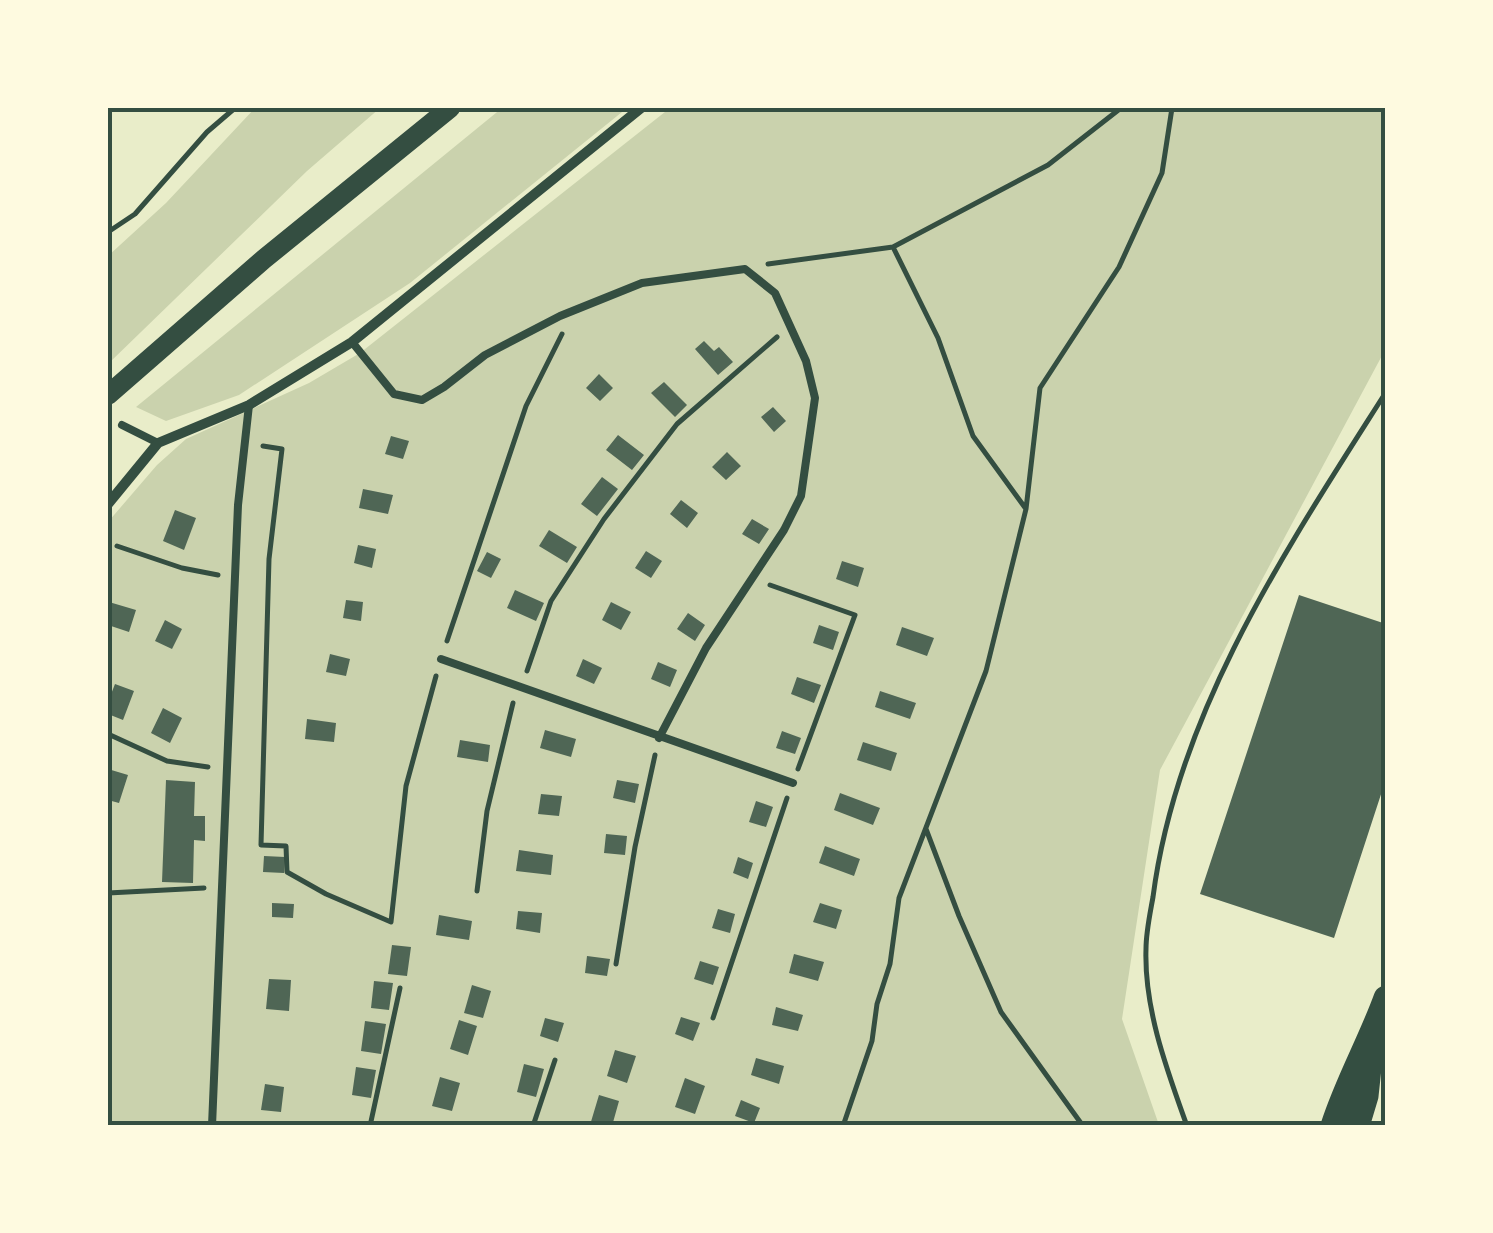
<svg xmlns="http://www.w3.org/2000/svg" width="1493" height="1233" viewBox="0 0 1493 1233" font-family="'Archivo Narrow',sans-serif">
	<style>
		.green { fill: #cad2ad }
		.building { fill: #4f6655 }
		.lines { fill: none; stroke-linecap: round; stroke-linejoin: round }
		.path { stroke: #344e41; stroke-width: 5 }
		.service { stroke: #344e41; stroke-width: 8 }
		.minor { stroke: #344e41; stroke-width: 10 }
		.secondary { stroke: #344e41; stroke-width: 20 }
		.primary { stroke: #344e41; stroke-width: 25 }
		.neatline { fill: none; stroke: #344e41; stroke-width: 4 }
	</style>
	<rect width="100%" height="100%" fill="#e9edc9"/>
	<path class="green" d="M255,108H380L307,171L108,364V256L166,203Z
		M502,108H627L410,283L239,395L166,421L136,407Z
		M670,108H1385V350L1160,770L1122,1019L1159,1125L108,1126V522L157,465L186,439L309,383L360,353Z"/>
	<path class="building" d="M704,341L714,351L719,347L733,362L718,375L695,349Z
		M599,374L613,388L600,401L586,388Z
		M664,382L687,405L675,417L651,393Z
		M773,407L786,421L774,432L761,417Z
		M618,435L644,455L632,470L606,450Z
		M391,436L409,441L403,459L385,454Z
		M727,452L741,466L726,480L712,467Z
		M602,477L618,489L597,516L581,504Z
		M363,489L393,495L388,514L359,508Z
		M681,500L698,513L687,528L670,514Z
		M175,510L196,518L184,550L163,541Z
		M752,519L769,529L759,544L742,534Z
		M549,530L577,547L567,563L539,546Z
		M358,545L376,549L372,568L354,563Z
		M646,551L662,561L651,578L635,568Z
		M487,552L501,559L491,578L477,571Z
		M842,561L864,568L858,587L836,579Z
		M515,590L544,603L536,621L507,608Z
		M1299,595L1386,624V779L1334,938L1200,894Z
		M346,600L363,602L361,621L343,618Z
		M109,602L136,610L129,632L108,625Z
		M611,602L631,612L621,630L602,620Z
		M688,613L705,625L695,641L677,629Z
		M165,620L182,629L172,649L155,641Z
		M819,625L839,632L833,650L813,643Z
		M902,627L934,638L927,656L896,645Z
		M330,654L350,659L346,676L326,672Z
		M583,659L602,668L594,684L576,676Z
		M658,662L677,670L670,687L651,679Z
		M797,677L821,685L814,703L791,694Z
		M115,684L134,691L123,720L108,714V702Z
		M880,691L916,703L910,719L875,707Z
		M163,708L182,718L170,743L151,733Z
		M307,719L336,723L334,742L305,739Z
		M545,730L576,739L571,757L540,748Z
		M782,731L801,738L795,754L776,748Z
		M460,740L490,745L488,762L457,757Z
		M863,742L897,753L891,771L857,760Z
		M108,769L128,775L119,803L108,800Z
		M166,780L195,782L194,816H205V841L194,840L193,883L162,882Z
		M617,780L639,784L635,803L613,798Z
		M840,793L880,808L873,825L834,810Z
		M541,794L562,796L559,816L538,814Z
		M756,801L773,807L766,827L749,822Z
		M606,834L627,836L625,855L604,853Z
		M825,846L860,859L854,876L819,863Z
		M519,850L553,855L551,875L516,871Z
		M264,856L285,857L284,873L263,872Z
		M738,857L753,863L748,879L733,873Z
		M272,903L294,904L293,918L272,917Z
		M820,903L842,910L836,929L813,922Z
		M718,909L735,914L730,933L712,928Z
		M518,911L542,913L540,933L516,929Z
		M439,915L472,921L469,940L436,935Z
		M392,945L411,947L407,976L388,974Z
		M794,954L824,962L818,981L789,973Z
		M587,956L610,959L607,976L585,973Z
		M700,961L719,967L713,985L694,979Z
		M269,979L291,980L289,1011L266,1009Z
		M374,981L393,983L389,1010L371,1008Z
		M472,985L491,991L483,1018L464,1013Z
		M776,1007L803,1015L798,1031L772,1025Z
		M681,1017L700,1023L693,1041L675,1034Z
		M545,1018L564,1023L558,1042L540,1036Z
		M459,1020L477,1026L468,1055L450,1049Z
		M365,1021L386,1024L381,1054L361,1051Z
		M615,1050L636,1056L627,1083L607,1076Z
		M756,1058L784,1066L779,1084L751,1075Z
		M524,1064L544,1069L536,1097L517,1092Z
		M356,1067L376,1070L371,1098L352,1095Z
		M440,1077L460,1083L452,1111L432,1106Z
		M685,1078L705,1086L695,1114L675,1107Z
		M265,1084L284,1087L281,1112L261,1110Z
		M599,1095L619,1101L612,1126L590,1125Z
		M741,1100L760,1108L754,1123L735,1116Z"/>
	<g class="lines">
		<path class="path" d="M108,232L135,214L207,132L235,108
			M768,264L893,247
			M263,446L282,449L269,559L261,845L286,846L287,872L326,894L391,922L406,786L436,676
			M1026,509L1040,388L1119,267L1162,173L1172,108
			M117,546L182,568L218,575
			M770,585L855,615L798,769
			M447,641L526,406L562,334
			M527,671L551,601L604,519L677,424L777,337
			M108,734L167,761L208,767
			M926,829L959,916L1001,1012L1083,1126
			M477,891L487,811L513,703
			M108,893L204,888
			M616,964L635,847L655,755
			M713,1018L787,798
			M108,1125L109,1126
			M370,1126L400,988
			M533,1126L555,1060
			M843,1126L872,1041L877,1004L890,964L899,898L986,671L1026,509L973,436L938,338L893,247L1048,165L1121,108
			M1187,1126C1167,1070 1144,1009 1146,949C1146,932 1150,914 1153,897C1177,711 1287,548 1386,392"/>
		<path class="service" d="M352,342L394,394L422,400L444,387L485,355L560,316L642,283L745,269L775,293L806,361L815,398L801,496L784,530L706,648L659,738
			M122,425L158,443
			M441,659L793,783
			M212,1126L238,505L249,405"/>
		<path class="minor" d="M108,504L158,443L249,405L352,342L641,108"/>
		<path class="secondary" d="M108,395L264,259L450,108"/>
		<path class="primary" d="M1333,1126C1347,1082 1370,1042 1386,998
			M1357,1126L1366,1096L1371,1049"/>
	</g>
	<rect width="1493" height="1233" fill="none" stroke="#fefae0" stroke-width="220"/>
	<rect x="110" y="110" width="1273" height="1013" class="neatline"/>
</svg>
